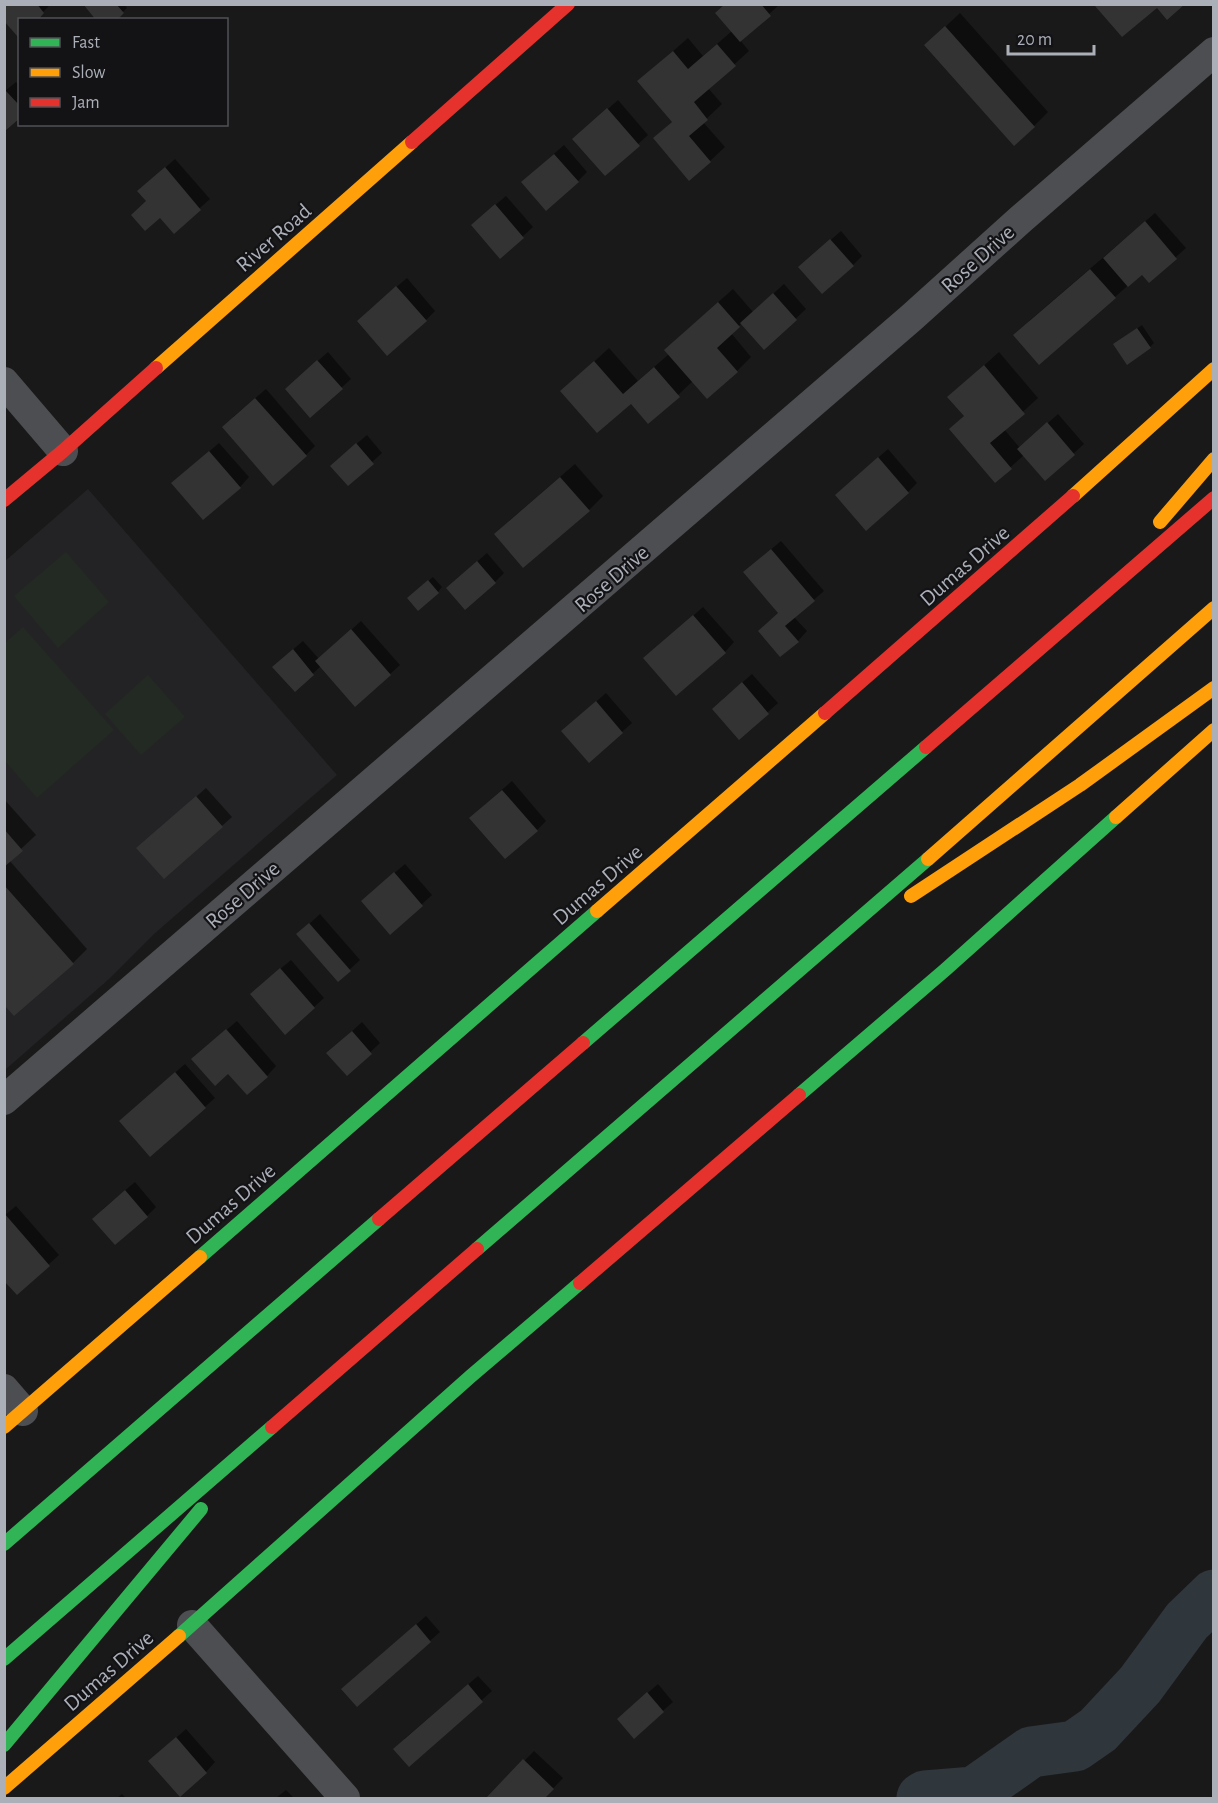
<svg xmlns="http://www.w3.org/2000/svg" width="1218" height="1803" font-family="'Alegreya Sans',sans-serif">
  <rect width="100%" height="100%" fill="#191919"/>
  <!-- built -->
  <path fill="#232325" d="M 88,489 L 337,775 L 154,934 L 109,979 L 5,1070 L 4,562 Z"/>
  <!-- green -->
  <path fill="#232923" d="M 66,552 L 109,602 L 58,648 L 14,596 Z
    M 23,627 L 114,730 L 37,798 L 5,761 L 5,643 Z
    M 148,675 L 185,717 L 141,755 L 105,714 Z"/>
  <!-- shadow -->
  <path fill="#0007" d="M 4,4 L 51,4 L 43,12 Z
    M 85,4 L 124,4 L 127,8 L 114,20 Z
    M 726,4 L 779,5 L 740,40 L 749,51 L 708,88 L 722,104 L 703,122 L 725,147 L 710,161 L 655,138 L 673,121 L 639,81 L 688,38 L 703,56 L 732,31 Z
    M 960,13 L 1048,112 L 1034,126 L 926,45 Z
    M 16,82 L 20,86 L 20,116 L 4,129 L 4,92 Z
    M 618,100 L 648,135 L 605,174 L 584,130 Z
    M 564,145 L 587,172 L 578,181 L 532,173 Z
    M 175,159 L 210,199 L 174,231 L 147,201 L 149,182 Z
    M 506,196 L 533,227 L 500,257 L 482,216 Z
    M 1155,213 L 1186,248 L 1149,281 L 1142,273 L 1115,297 L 1029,321 Z
    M 841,231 L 862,256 L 853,265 L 810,258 Z
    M 407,278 L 435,311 L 426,320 L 368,311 Z
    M 784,284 L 806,309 L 764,348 L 742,323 L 731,333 L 751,357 L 737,371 L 693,381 L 649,422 L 631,402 L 562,391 L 609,348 L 638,381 L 669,354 L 680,336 L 733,289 L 753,312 Z
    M 1142,325 L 1154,343 L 1150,347 L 1115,344 Z
    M 328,352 L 351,379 L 341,388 L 296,380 Z
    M 999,352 L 1038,398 L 1004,429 L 1020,448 L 1058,414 L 1084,444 L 1045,479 L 1024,455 L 995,481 L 951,429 L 965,415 L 949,397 Z
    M 266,389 L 315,446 L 306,455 L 233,417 Z
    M 367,435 L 382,453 L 348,484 L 341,457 Z
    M 219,443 L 249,477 L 240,487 L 183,474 Z
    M 888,449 L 917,483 L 908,492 L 847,485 Z
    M 575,464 L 603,496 L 589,510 L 496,534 L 510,520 Z
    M 781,541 L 824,591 L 794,617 L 807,631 L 798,641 L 760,631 L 780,613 L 755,563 Z
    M 487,553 L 504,573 L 495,582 L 457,579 Z
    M 433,577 L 442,587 L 438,592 L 413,594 Z
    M 703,607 L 734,642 L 725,652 L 655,649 Z
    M 361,621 L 400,665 L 390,674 L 321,666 L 295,690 L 283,658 L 303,641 L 319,659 Z
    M 752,674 L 778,703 L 739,738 L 723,699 Z
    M 606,693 L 632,723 L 589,761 L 573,722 Z
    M 512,781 L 546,821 L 537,830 L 480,809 Z
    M 206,788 L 232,817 L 164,877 L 148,839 Z
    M 4,799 L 36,835 L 9,860 L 87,949 L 73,963 L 4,1003 Z
    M 405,864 L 432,895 L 390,933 L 372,892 Z
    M 320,914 L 360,960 L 338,980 L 308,925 Z
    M 291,960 L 324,998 L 314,1007 L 261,985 Z
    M 237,1021 L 276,1066 L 267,1076 L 229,1072 L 203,1050 Z
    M 362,1022 L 380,1043 L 347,1074 L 338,1044 Z
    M 185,1064 L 215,1098 L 150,1155 L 130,1112 Z
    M 135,1182 L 156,1207 L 147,1216 L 103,1209 Z
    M 16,1206 L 59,1255 L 17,1293 L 4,1216 Z
    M 426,1616 L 440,1632 L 357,1705 L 352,1680 Z
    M 478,1676 L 492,1691 L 409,1765 L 404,1739 Z
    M 658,1684 L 673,1702 L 634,1736 L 628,1710 Z
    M 186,1729 L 215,1762 L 206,1772 L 160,1752 Z
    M 534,1751 L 563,1778 L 544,1798 L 488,1798 Z
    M 286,1790 L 294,1798 L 276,1798 Z
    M 122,1794 L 126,1798 L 117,1798 Z"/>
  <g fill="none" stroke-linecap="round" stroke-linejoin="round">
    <!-- river -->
    <path stroke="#2f363c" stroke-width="51" d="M 922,1798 L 925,1796 L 974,1792 L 1031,1752 L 1075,1746 L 1098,1730 L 1140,1685 L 1187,1621 L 1214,1595"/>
  </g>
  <!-- building -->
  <path fill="#333334" d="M 4,4 L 37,4 L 44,13 L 38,20 L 20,20 L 20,35 L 18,37 L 4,21 Z
    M 83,4 L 116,4 L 124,13 L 117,20 L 96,20 Z
    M 725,4 L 761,4 L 771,16 L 740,42 L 715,13 Z
    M 1096,4 L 1185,4 L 1167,20 L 1157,8 L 1122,37 L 1095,6 Z
    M 945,26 L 1035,127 L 1014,146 L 924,45 Z
    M 717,44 L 736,66 L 694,102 L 708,120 L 689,136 L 711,162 L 689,181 L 653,138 L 672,122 L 637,81 L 673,51 L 688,69 Z
    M 6,91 L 20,106 L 20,118 L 5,131 L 5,92 Z
    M 607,108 L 640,146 L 605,176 L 572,139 Z
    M 554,154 L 579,182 L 546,211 L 521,182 Z
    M 165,167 L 201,210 L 174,234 L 160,218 L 145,231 L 131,215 L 146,201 L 137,191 Z
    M 495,204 L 524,238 L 500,259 L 471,225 Z
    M 1145,221 L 1177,259 L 1149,283 L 1142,275 L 1128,287 L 1103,258 Z
    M 830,239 L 854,266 L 822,294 L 798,267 Z
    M 1090,269 L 1116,298 L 1039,365 L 1013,335 Z
    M 396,286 L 427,321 L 387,356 L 357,321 Z
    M 773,293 L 797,320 L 764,350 L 740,323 Z
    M 718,302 L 740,327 L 717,348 L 738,372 L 707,399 L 664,350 Z
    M 1137,328 L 1151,348 L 1127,365 L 1113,344 Z
    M 317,360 L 343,389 L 310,418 L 285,389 Z
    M 594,361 L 623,394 L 654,367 L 680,397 L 648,424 L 631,404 L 597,433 L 560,391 Z
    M 984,365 L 1025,414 L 990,443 L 1012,469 L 995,483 L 949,429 L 964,416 L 947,397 Z
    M 255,398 L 307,456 L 273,486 L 222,427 Z
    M 1047,422 L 1075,455 L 1045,481 L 1017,449 Z
    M 356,443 L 374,464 L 348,486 L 330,466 Z
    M 209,451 L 241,488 L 203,520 L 171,483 Z
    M 878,457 L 909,493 L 866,531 L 835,495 Z
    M 560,477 L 590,511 L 523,568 L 494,534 Z
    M 771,549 L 815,601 L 785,626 L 799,642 L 780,657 L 758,631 L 778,613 L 743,572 Z
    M 477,561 L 496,583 L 465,610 L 446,588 Z
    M 428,580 L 439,593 L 418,611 L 407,598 Z
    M 693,615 L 726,653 L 676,696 L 643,658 Z
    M 351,629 L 391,675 L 355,707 L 315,661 Z
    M 293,649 L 314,675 L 295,692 L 272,667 Z
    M 742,682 L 769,714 L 739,740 L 712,709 Z
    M 596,701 L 623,733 L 589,763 L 561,731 Z
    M 502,790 L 538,831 L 505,859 L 469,818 Z
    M 196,796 L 223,827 L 164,879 L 136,848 Z
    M 4,829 L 23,851 L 4,867 Z
    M 394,872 L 423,906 L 390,935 L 361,901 Z
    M 4,885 L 74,964 L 14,1016 L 4,1005 Z
    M 309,923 L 351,971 L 338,982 L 296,934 Z
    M 280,968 L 315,1008 L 285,1035 L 250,994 Z
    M 226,1029 L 268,1077 L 247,1095 L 228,1074 L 215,1086 L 191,1059 Z
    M 352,1031 L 372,1054 L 347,1076 L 326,1053 Z
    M 175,1072 L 206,1108 L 150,1157 L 119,1121 Z
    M 125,1190 L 148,1217 L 115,1245 L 92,1219 Z
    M 4,1213 L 50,1266 L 17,1295 L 4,1281 Z
    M 416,1624 L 431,1642 L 357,1707 L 341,1689 Z
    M 468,1684 L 483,1702 L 409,1767 L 393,1749 Z
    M 647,1692 L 664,1712 L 634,1739 L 617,1719 Z
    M 176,1737 L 207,1773 L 180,1797 L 148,1761 Z
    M 523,1759 L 554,1789 L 545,1798 L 486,1798 Z"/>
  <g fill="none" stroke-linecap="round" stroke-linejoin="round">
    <!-- street -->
    <path stroke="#4d4e51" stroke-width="30" d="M 4,382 L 63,451
      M 4,1100 L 911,318 L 1021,219 L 1214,52
      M 4,1389 L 23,1411
      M 192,1625 L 345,1798"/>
    <!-- fast -->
    <path stroke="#30b455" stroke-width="14" d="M 583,1043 L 926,747
      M 799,1095 L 945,970 L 1116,817
      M 477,1249 L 928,859
      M 200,1257 L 597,911
      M 4,1544 L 379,1219
      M 179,1636 L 471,1376 L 580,1283
      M 4,1659 L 272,1427
      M 4,1745 L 201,1509"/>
    <!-- slow -->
    <path stroke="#ff9f0a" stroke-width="14" d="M 156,368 L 412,142
      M 1073,496 L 1214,369
      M 1160,522 L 1214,459
      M 1116,817 L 1214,730
      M 928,859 L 1214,608
      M 911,896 L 1080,785 L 1214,688
      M 597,911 L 825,713
      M 4,1427 L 200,1257
      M 4,1788 L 179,1636"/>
    <!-- jam -->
    <path stroke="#e5322d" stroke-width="14" d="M 412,142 L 568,4
      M 4,500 L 63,451 L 156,368
      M 825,713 L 1073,496
      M 926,747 L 1214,498
      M 379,1219 L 583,1043
      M 580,1283 L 799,1095
      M 272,1427 L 477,1249"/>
  </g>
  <g text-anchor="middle" stroke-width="4.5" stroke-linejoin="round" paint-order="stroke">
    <!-- street labels -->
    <g font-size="22" fill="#abafb8" stroke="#131315">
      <text transform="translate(273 237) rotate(-41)" y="8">River Road</text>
      <text transform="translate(977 258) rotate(-42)" y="8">Rose Drive</text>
      <text transform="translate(964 565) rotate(-41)" y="8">Dumas Drive</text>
      <text transform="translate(611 578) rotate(-41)" y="8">Rose Drive</text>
      <text transform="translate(597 884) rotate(-41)" y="8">Dumas Drive</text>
      <text transform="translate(242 894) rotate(-41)" y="8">Rose Drive</text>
      <text transform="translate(230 1203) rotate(-41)" y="8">Dumas Drive</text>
      <text transform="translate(108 1670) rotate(-41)" y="8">Dumas Drive</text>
    </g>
  </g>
  <!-- border -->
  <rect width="1218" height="1803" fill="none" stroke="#abafb8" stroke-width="12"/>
  <!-- legend -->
  <rect x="18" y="18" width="210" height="108" fill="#131315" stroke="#505156" stroke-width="1.5"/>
  <rect x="30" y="38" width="30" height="9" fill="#30b455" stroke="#505156" stroke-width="1.5"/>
  <text x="72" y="48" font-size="18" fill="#abafb8">Fast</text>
  <rect x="30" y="68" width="30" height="9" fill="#ff9f0a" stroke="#505156" stroke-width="1.5"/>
  <text x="72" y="78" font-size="18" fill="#abafb8">Slow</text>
  <rect x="30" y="98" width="30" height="9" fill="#e5322d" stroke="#505156" stroke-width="1.5"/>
  <text x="72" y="108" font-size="18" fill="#abafb8">Jam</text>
  <!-- scale -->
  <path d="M1008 45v9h86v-9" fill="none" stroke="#abafb8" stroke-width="3"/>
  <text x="1017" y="45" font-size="18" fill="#abafb8" stroke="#131315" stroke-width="4.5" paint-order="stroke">20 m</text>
</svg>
